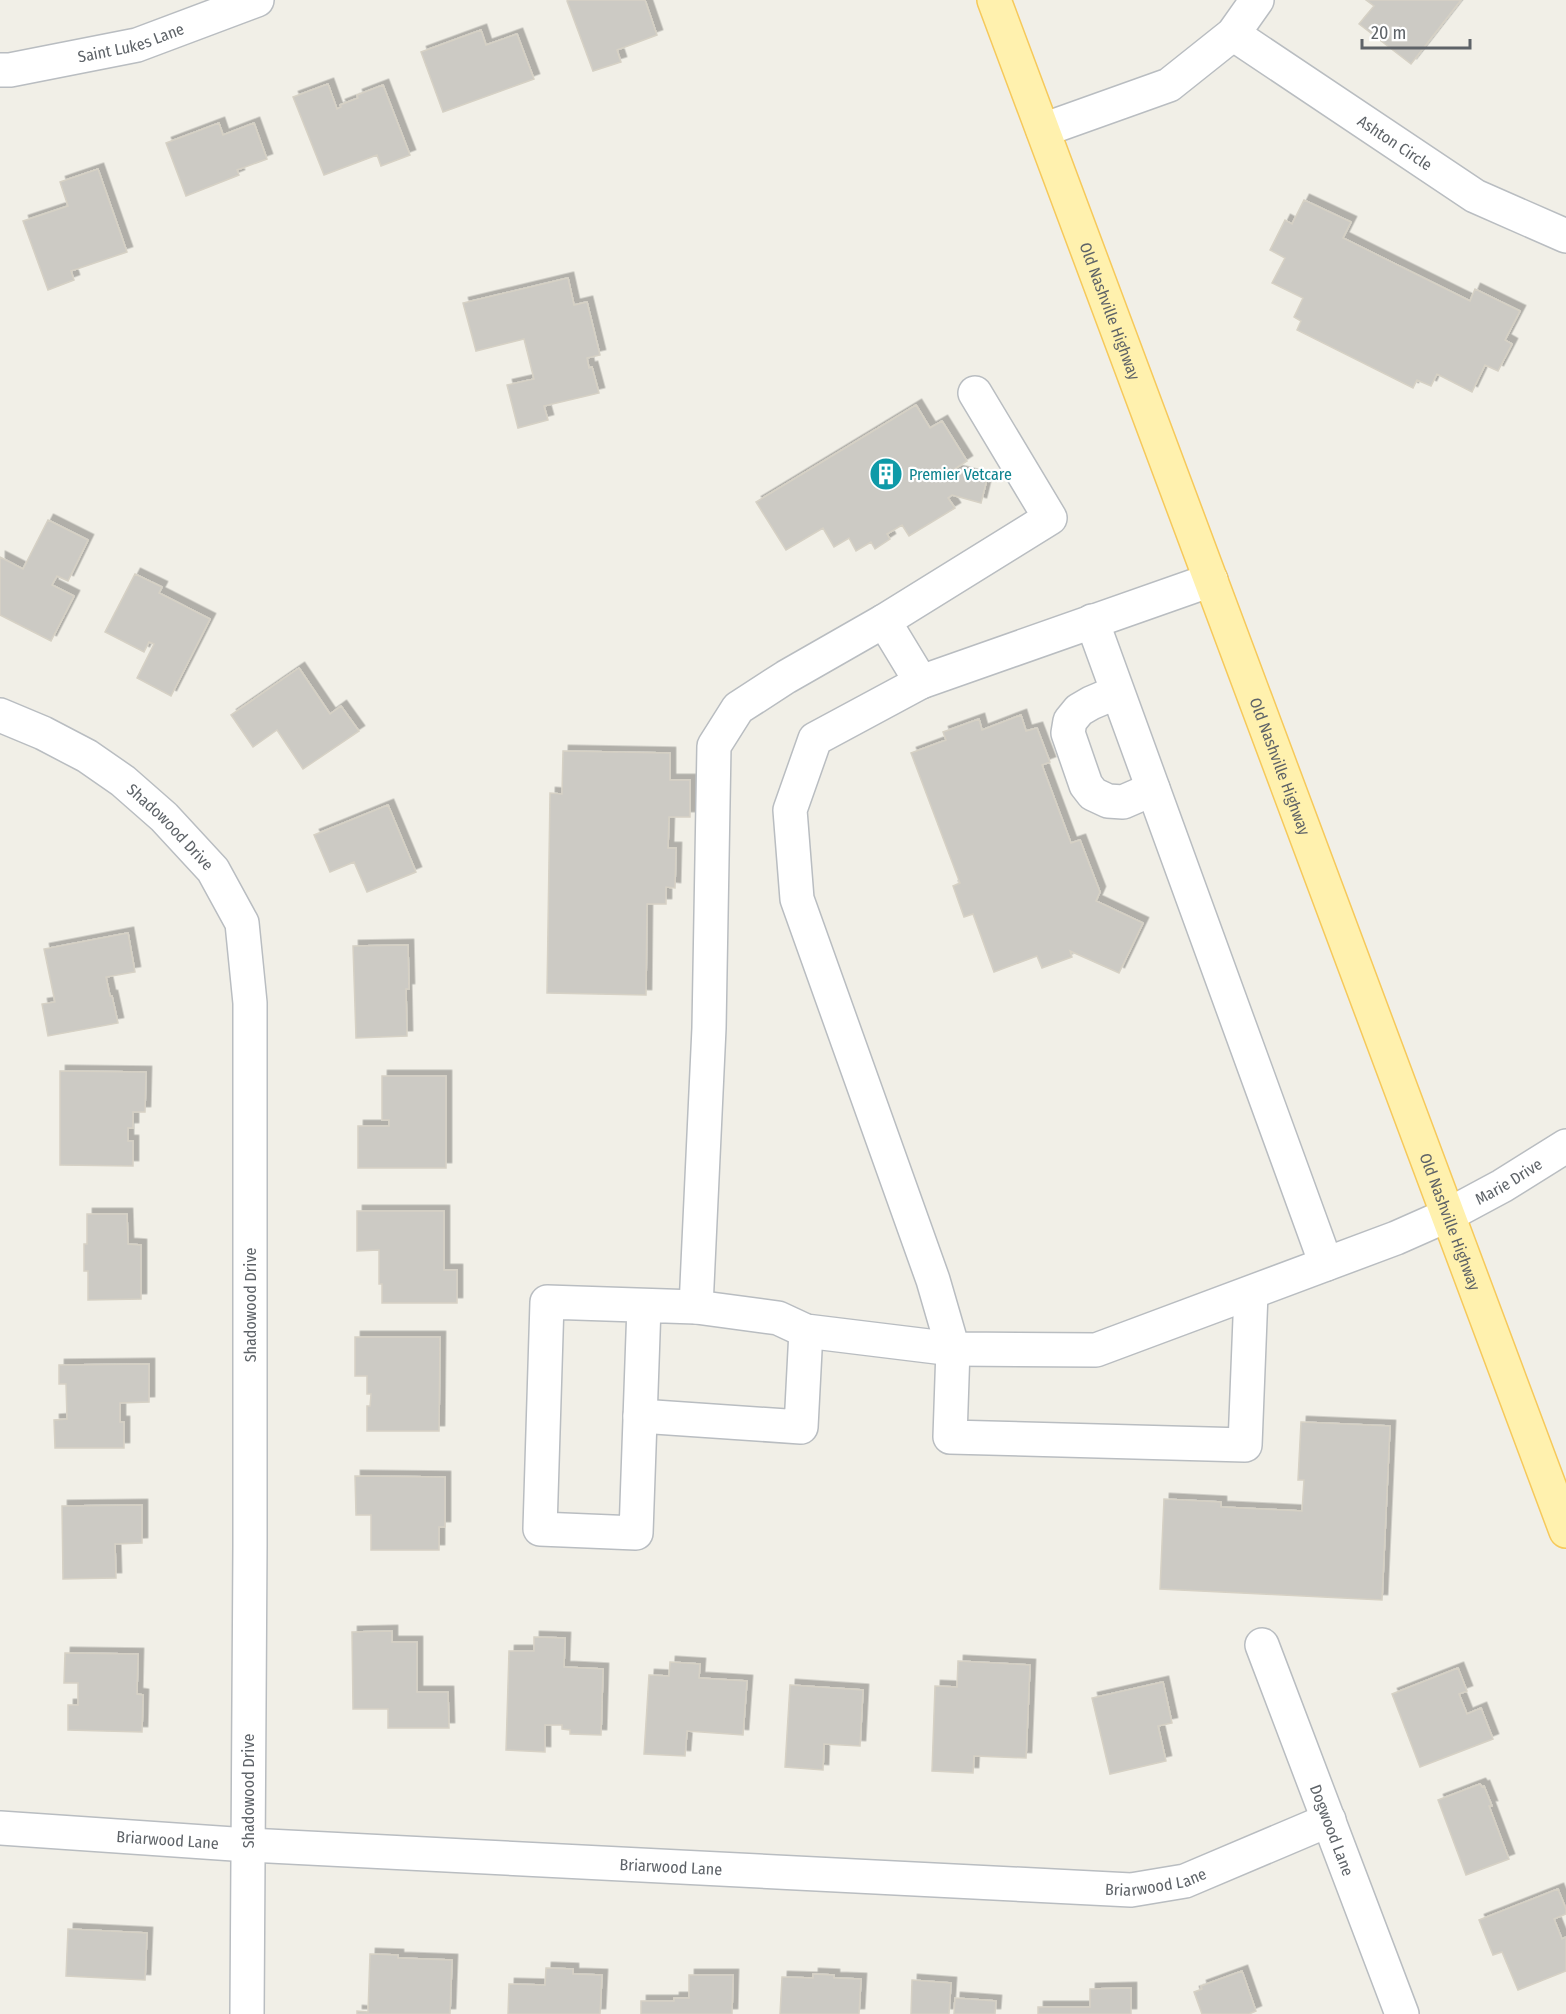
<svg xmlns="http://www.w3.org/2000/svg" width="1566" height="2014" font-family="'Fira Sans Condensed',sans-serif">
  <defs>
    <filter id="shadow"><feDropShadow dx="5.5" dy="-5.5" stdDeviation="0" flood-color="#0004"/></filter>
  </defs>
  <rect width="100%" height="100%" fill="#f1efe7"/>
  <!-- building -->
  <path fill="#cccac4" stroke="#d6d1c5" stroke-width="1.5" filter="url(#shadow)" d="M 570,0 L 645,0 L 657,35 L 617,50 L 621,62 L 593,71 L 567,1 Z
    M 1366,0 L 1461,0 L 1411,64 L 1359,24 L 1374,6 Z
    M 481,30 L 486,45 L 517,34 L 534,79 L 443,112 L 421,52 Z
    M 328,84 L 337,109 L 341,107 L 340,105 L 358,98 L 357,95 L 383,85 L 410,155 L 381,166 L 377,155 L 324,175 L 293,97 Z
    M 219,123 L 223,135 L 254,123 L 267,159 L 237,170 L 239,175 L 186,196 L 166,143 Z
    M 98,169 L 127,252 L 71,271 L 74,280 L 48,290 L 23,221 L 68,206 L 60,182 Z
    M 1304,200 L 1351,222 L 1343,238 L 1470,301 L 1475,289 L 1520,311 L 1505,340 L 1512,344 L 1498,371 L 1485,365 L 1472,392 L 1437,374 L 1431,386 L 1417,380 L 1413,388 L 1297,330 L 1301,321 L 1294,317 L 1303,298 L 1272,283 L 1285,258 L 1270,250 L 1285,220 L 1292,224 Z
    M 568,278 L 574,305 L 587,302 L 600,355 L 587,358 L 589,368 L 592,367 L 599,393 L 544,406 L 548,420 L 518,428 L 507,385 L 534,379 L 524,339 L 476,351 L 463,303 Z
    M 916,405 L 930,428 L 942,421 L 967,461 L 953,470 L 987,479 L 981,503 L 952,495 L 948,498 L 955,508 L 909,536 L 902,525 L 887,534 L 890,539 L 875,549 L 871,542 L 856,551 L 849,538 L 834,547 L 823,528 L 786,550 L 756,502 Z
    M 48,520 L 88,540 L 68,581 L 57,576 L 52,585 L 74,596 L 51,641 L 0,615 L 0,557 L 23,569 Z
    M 135,574 L 162,587 L 159,593 L 210,619 L 171,696 L 137,678 L 154,644 L 149,642 L 144,652 L 105,632 Z
    M 299,668 L 330,714 L 341,706 L 359,731 L 303,769 L 277,730 L 253,747 L 231,715 Z
    M 1021,715 L 1026,731 L 1037,728 L 1050,762 L 1042,765 L 1071,843 L 1080,840 L 1100,892 L 1096,901 L 1143,923 L 1119,973 L 1070,951 L 1072,957 L 1042,968 L 1037,956 L 994,972 L 973,914 L 964,917 L 953,886 L 960,883 L 911,753 L 946,740 L 943,732 L 979,719 L 982,730 Z
    M 563,751 L 670,753 L 670,780 L 690,780 L 690,817 L 669,817 L 668,848 L 676,848 L 675,888 L 666,887 L 666,904 L 647,904 L 646,995 L 547,993 L 550,793 L 562,794 Z
    M 388,805 L 416,872 L 367,892 L 354,862 L 330,872 L 314,835 Z
    M 128,933 L 135,972 L 106,977 L 110,996 L 112,996 L 118,1023 L 48,1036 L 42,1004 L 55,1002 L 44,949 Z
    M 408,945 L 409,989 L 406,989 L 407,1036 L 356,1038 L 353,946 Z
    M 60,1071 L 146,1072 L 145,1112 L 133,1112 L 133,1128 L 128,1128 L 128,1141 L 133,1141 L 133,1166 L 60,1165 Z
    M 382,1076 L 446,1076 L 446,1168 L 358,1168 L 358,1126 L 389,1126 L 389,1120 L 382,1120 Z
    M 357,1211 L 444,1211 L 444,1270 L 457,1270 L 457,1303 L 382,1303 L 382,1284 L 379,1284 L 379,1250 L 357,1251 Z
    M 87,1214 L 127,1214 L 128,1244 L 141,1245 L 141,1299 L 88,1300 L 88,1271 L 84,1271 L 84,1244 L 87,1244 Z
    M 355,1337 L 440,1337 L 439,1431 L 367,1431 L 367,1406 L 370,1406 L 371,1394 L 367,1394 L 367,1376 L 355,1376 Z
    M 149,1364 L 149,1402 L 120,1403 L 120,1422 L 124,1422 L 124,1448 L 55,1448 L 54,1420 L 67,1419 L 66,1384 L 59,1384 L 59,1365 Z
    M 1301,1422 L 1390,1426 L 1382,1600 L 1160,1589 L 1164,1499 L 1221,1502 L 1221,1507 L 1302,1511 L 1304,1480 L 1298,1480 Z
    M 355,1476 L 445,1477 L 445,1527 L 439,1527 L 439,1550 L 371,1550 L 371,1515 L 356,1515 Z
    M 142,1505 L 142,1543 L 115,1544 L 116,1578 L 63,1579 L 62,1506 Z
    M 392,1631 L 392,1642 L 417,1642 L 417,1692 L 448,1692 L 449,1728 L 388,1728 L 388,1709 L 353,1709 L 352,1632 Z
    M 534,1637 L 565,1638 L 564,1667 L 603,1669 L 601,1735 L 570,1734 L 570,1730 L 562,1729 L 562,1725 L 545,1725 L 545,1752 L 506,1750 L 509,1651 L 534,1651 Z
    M 65,1653 L 138,1654 L 137,1694 L 143,1695 L 142,1732 L 68,1730 L 68,1705 L 78,1705 L 78,1683 L 64,1683 Z
    M 958,1661 L 1030,1665 L 1026,1758 L 974,1756 L 973,1773 L 932,1771 L 935,1686 L 957,1687 Z
    M 670,1662 L 700,1664 L 699,1678 L 747,1681 L 743,1735 L 687,1731 L 685,1756 L 644,1754 L 649,1675 L 669,1676 Z
    M 1458,1668 L 1467,1691 L 1459,1694 L 1467,1714 L 1481,1708 L 1493,1739 L 1420,1767 L 1392,1694 Z
    M 1163,1682 L 1172,1723 L 1158,1726 L 1166,1761 L 1110,1774 L 1092,1698 Z
    M 790,1685 L 863,1690 L 860,1746 L 824,1744 L 823,1770 L 785,1767 Z
    M 1480,1784 L 1482,1787 L 1484,1786 L 1492,1806 L 1489,1806 L 1509,1859 L 1466,1875 L 1438,1800 Z
    M 1558,1889 L 1566,1909 L 1566,1914 L 1554,1919 L 1562,1939 L 1566,1937 L 1566,1971 L 1518,1990 L 1502,1952 L 1493,1955 L 1479,1920 Z
    M 68,1929 L 147,1933 L 145,1980 L 66,1976 Z
    M 370,1954 L 398,1955 L 398,1958 L 452,1960 L 450,2014 L 357,2014 L 357,2011 L 368,2012 Z
    M 546,1968 L 573,1969 L 573,1974 L 602,1975 L 600,2014 L 508,2014 L 509,1984 L 545,1985 Z
    M 1242,1971 L 1256,2011 L 1249,2014 L 1202,2014 L 1194,1992 L 1202,1989 L 1201,1986 Z
    M 813,1974 L 834,1975 L 834,1978 L 861,1979 L 859,2014 L 780,2014 L 782,1977 L 813,1978 Z
    M 689,1975 L 733,1975 L 732,2014 L 641,2014 L 641,2001 L 674,2001 L 674,1998 L 689,1998 Z
    M 912,1980 L 951,1983 L 949,2014 L 911,2014 Z
    M 1131,1988 L 1131,2014 L 1038,2014 L 1038,2007 L 1090,2007 L 1090,1989 Z
    M 955,1998 L 996,2001 L 995,2014 L 954,2014 Z"/>
  <g fill="none" stroke-linecap="round" stroke-linejoin="round">
    <defs>
      <g id="minor">
        <path id="s1" d="M 1233,34 L 1475,196 L 1566,236"/>
        <path id="s2" d="M 0,70 L 10,70 L 137,45 L 257,0"/>
        <path d="M 1043,130 L 1169,85 L 1233,34 L 1257,0"/>
        <path id="s3" d="M 1211,580 L 921,682 L 815,739 L 790,810 L 797,899 L 933,1280 L 953,1349 L 1096,1350 L 1396,1238 L 1448,1215 L 1502,1186 L 1566,1146"/>
        <path d="M 884,621 L 1050,518 L 975,393"/>
        <path d="M 1092,621 L 1326,1264"/>
        <path d="M 921,682 L 884,621 L 786,677 L 738,708 L 714,746 L 709,1028 L 696,1307 L 778,1318 L 806,1331 L 953,1349 L 950,1437 L 1245,1445 L 1251,1293"/>
        <path d="M 1117,692 L 1091,703 L 1079,710 L 1070,721 L 1068,733 L 1086,785 L 1093,794 L 1108,801 L 1123,802 L 1153,789"/>
        <path id="s4" d="M 0,715 L 43,733 L 87,756 L 123,781 L 164,817 L 213,870 L 242,923 L 250,1003 L 250,1546 L 247,2014"/>
        <path d="M 644,1306 L 636,1533 L 540,1529 L 547,1302 L 696,1307"/>
        <path d="M 640,1416 L 801,1427 L 806,1331"/>
        <path id="s5" d="M 1262,1645 L 1402,2014"/>
        <path id="s6" d="M 0,1828 L 248,1845 L 1131,1890 L 1185,1881 L 1329,1820"/>
      </g>
      <g id="major">
        <path id="s7" d="M 994,0 L 1566,1531"/>
      </g>
    </defs>
    <!-- minor casing -->
    <use href="#minor" stroke="#b9bdc1" stroke-width="36"/>
    <!-- major casing -->
    <use href="#major" stroke="#f6c95b" stroke-width="36"/>
    <!-- minor -->
    <use href="#minor" stroke="#fff" stroke-width="33"/>
    <!-- major -->
    <use href="#major" stroke="#fff1ae" stroke-width="33"/>
  </g>
  <!-- icons -->
  <defs>
    <symbol id="building-disc" viewBox="-11 -11 22 22"><circle r="9.5" fill="#0f9aa8" stroke="#fff"/><path d="M-4-6H4V6H1V3H-1V6H-4ZM-2.5-4.3h1.7v1.8h-1.7ZM.8-4.3h1.7v1.8H.8ZM-2.5-1h1.7V.8h-1.7ZM.8-1h1.7V.8H.8Z" fill="#fff"/></symbol>
  </defs>
  <g fill-rule="evenodd">
    <use href="#building-disc" x="867" y="455" width="38" height="38"/>
  </g>
  <g text-anchor="middle" stroke-width="4.5" stroke-linejoin="round" paint-order="stroke">
    <!-- street labels -->
    <g font-size="16" fill="#5e6368" stroke="#fff">
      <text dy="6" stroke="none"><textPath href="#s2" startOffset="134">Saint Lukes Lane</textPath></text>
      <text dy="6" stroke="none"><textPath href="#s1" startOffset="195">Ashton Circle</textPath></text>
      <text dy="6" stroke="none"><textPath href="#s7" startOffset="332">Old Nashville Highway</textPath></text>
      <text dy="6" stroke="none"><textPath href="#s7" startOffset="818">Old Nashville Highway</textPath></text>
      <text dy="6" stroke="none"><textPath href="#s4" startOffset="206">Shadowood Drive</textPath></text>
      <text dy="6" stroke="none"><textPath href="#s3" startOffset="1658">Marie Drive</textPath></text>
      <text dy="6" stroke="none"><textPath href="#s7" startOffset="1304">Old Nashville Highway</textPath></text>
      <text transform="translate(250 1305) rotate(-90)" y="6">Shadowood Drive</text>
      <text transform="translate(248 1791) rotate(-90)" y="6">Shadowood Drive</text>
      <text dy="6" stroke="none"><textPath href="#s5" startOffset="198">Dogwood Lane</textPath></text>
      <text dy="6" stroke="none"><textPath href="#s6" startOffset="168">Briarwood Lane</textPath></text>
      <text dy="6" stroke="none"><textPath href="#s6" startOffset="672">Briarwood Lane</textPath></text>
      <text dy="6" stroke="none"><textPath href="#s6" startOffset="1158">Briarwood Lane</textPath></text>
    </g>
    <!-- culture labels -->
    <g font-size="16" fill="#0d838f" stroke="#fff" text-anchor="start">
      <text x="909" y="480">Premier Vetcare</text>
    </g>
  </g>
  <!-- scale -->
  <path d="M1362 39v9h108v-9" fill="none" stroke="#5e6368" stroke-width="3"/>
  <text x="1371" y="39" font-size="18" fill="#5e6368" stroke="#ffffff" stroke-width="4.5" paint-order="stroke">20 m</text>
</svg>
